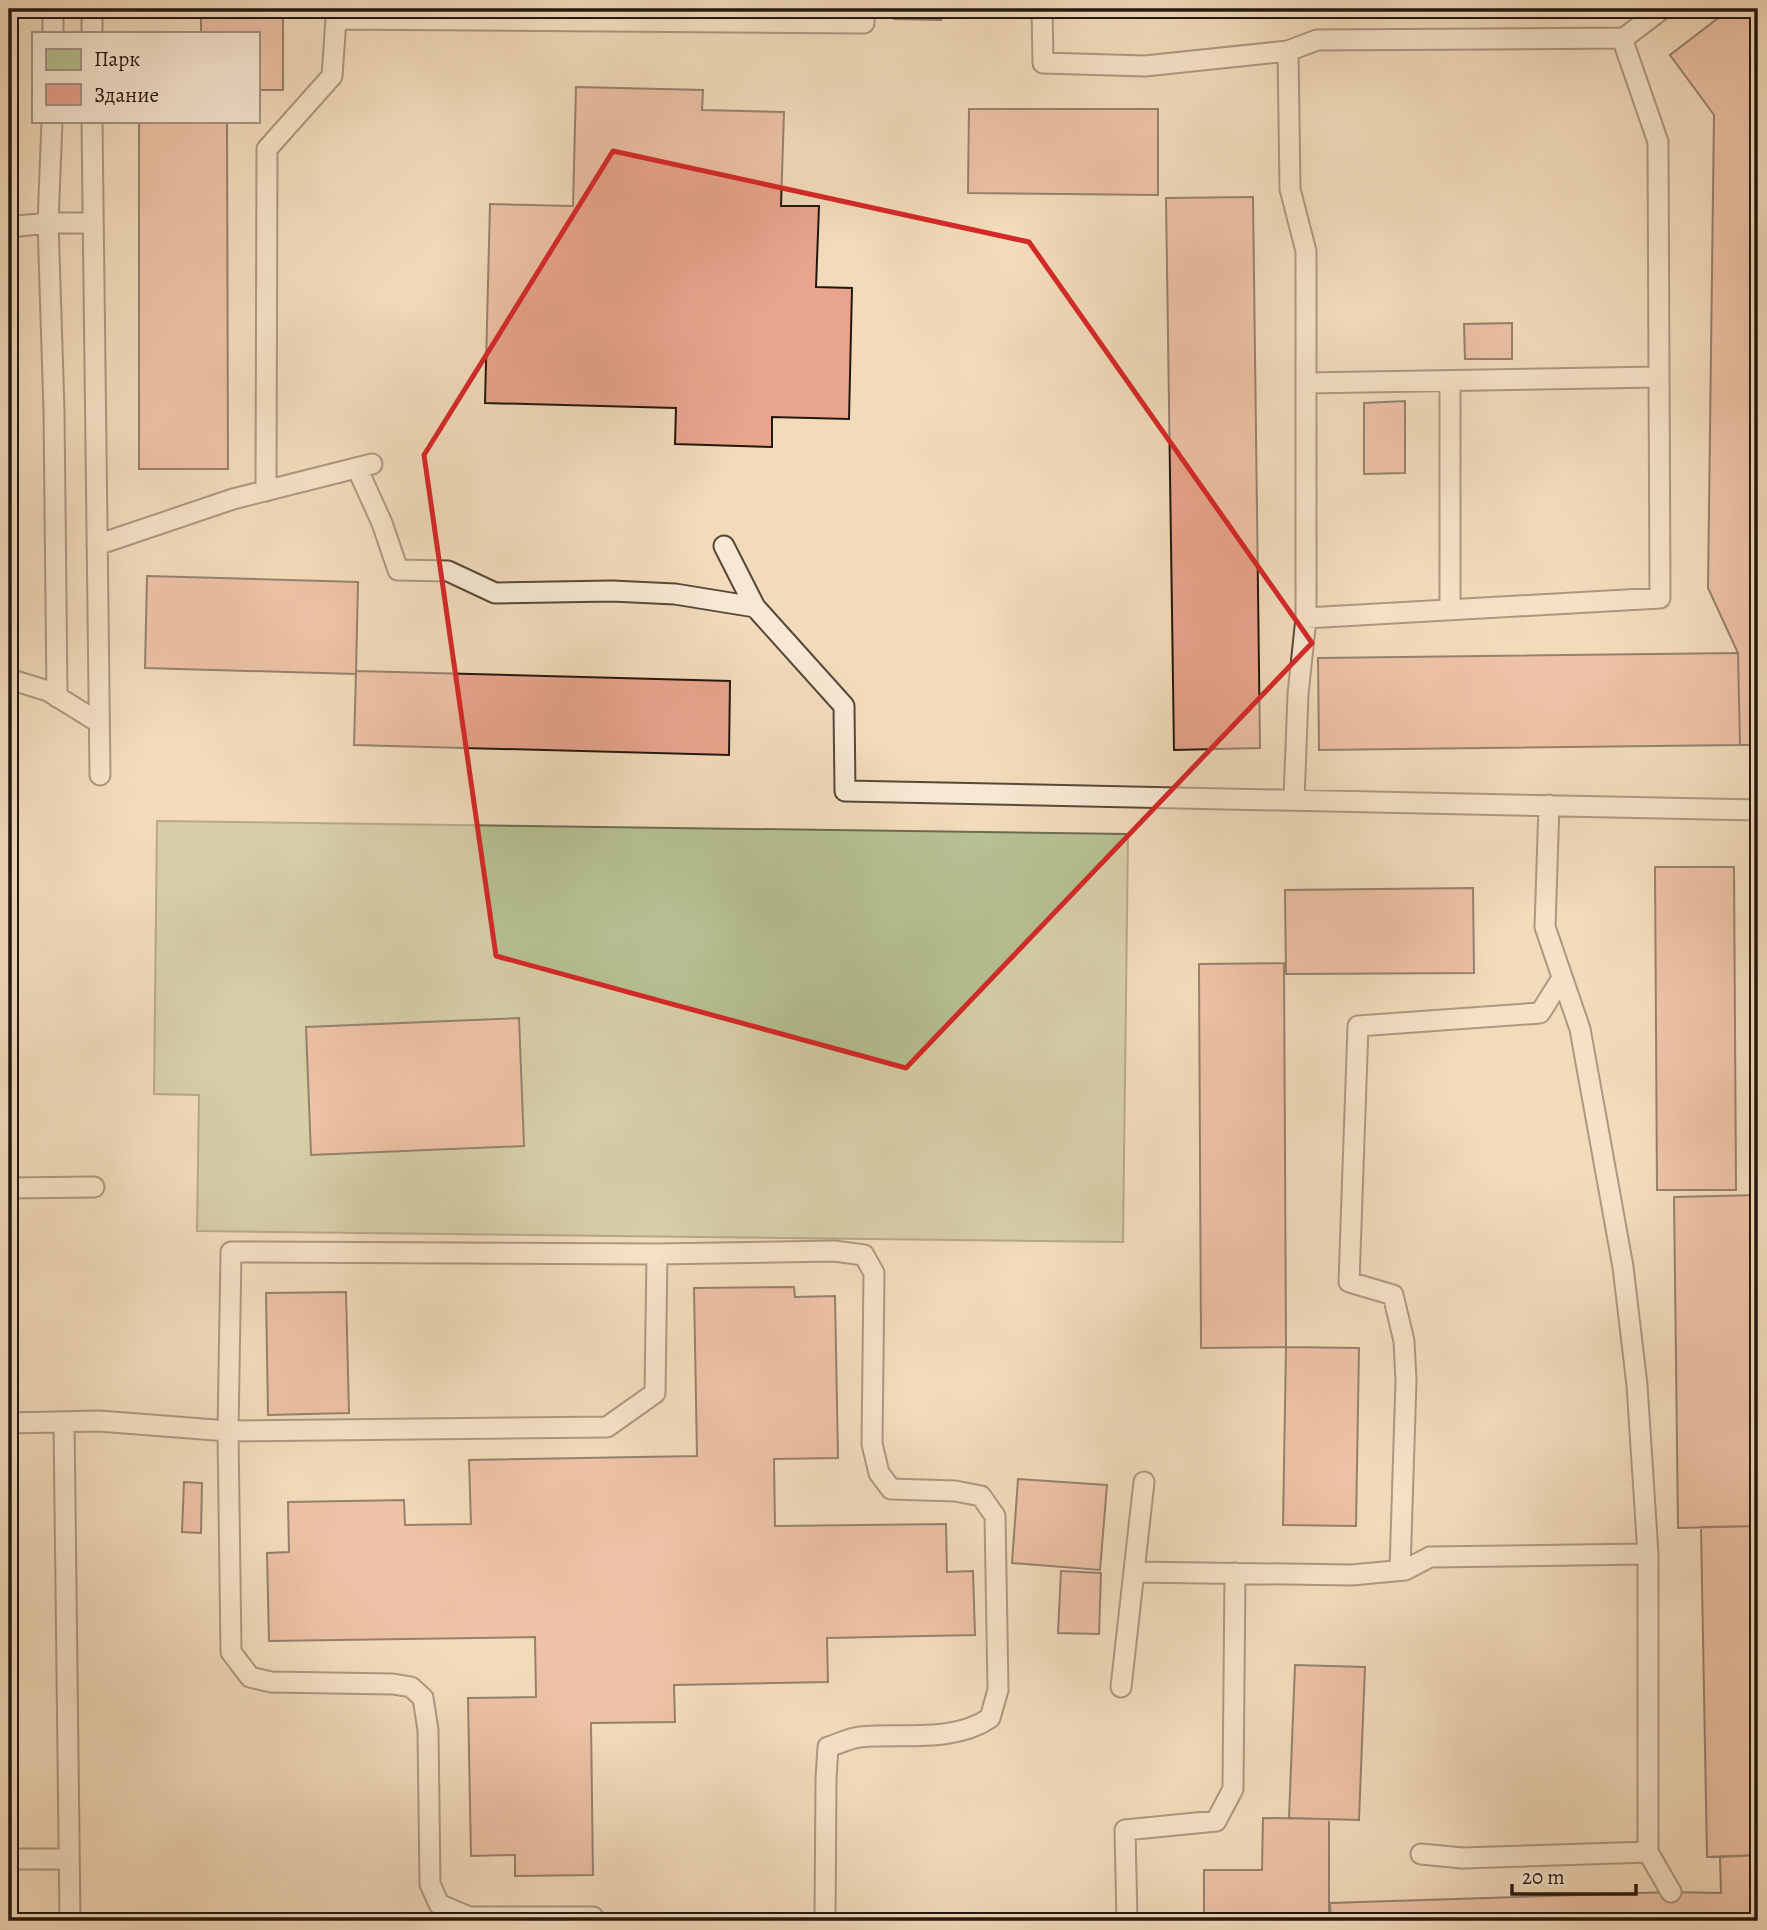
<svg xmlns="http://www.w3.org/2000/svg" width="1767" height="1930" font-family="Alegreya,serif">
  <rect width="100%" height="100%" fill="#f2dbbb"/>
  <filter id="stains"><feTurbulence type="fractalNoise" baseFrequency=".00286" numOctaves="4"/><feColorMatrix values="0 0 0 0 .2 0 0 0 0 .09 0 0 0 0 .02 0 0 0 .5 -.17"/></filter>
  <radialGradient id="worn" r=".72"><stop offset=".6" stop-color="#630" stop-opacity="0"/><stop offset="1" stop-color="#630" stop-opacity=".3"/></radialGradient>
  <!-- green -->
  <path fill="#b6c193" stroke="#6d6c51" stroke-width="2" d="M 157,821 L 1128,834 L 1123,1242 L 197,1231 L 199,1095 L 154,1094 Z"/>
  <!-- building -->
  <path fill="#e8a48d" stroke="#24170f" stroke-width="2" d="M 201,9 L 283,9 L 283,90 L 257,90 L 257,33 L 201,33 Z
    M 894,9 L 941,9 L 941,20 L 894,19 Z
    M 1730,9 L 1758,9 L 1758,745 L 1740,745 L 1738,653 L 1708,588 L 1714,115 L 1670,55 Z
    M 576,87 L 703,90 L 702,110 L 784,112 L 781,206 L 819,206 L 816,287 L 852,288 L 849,419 L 772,417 L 772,447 L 675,444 L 676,408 L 485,403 L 490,204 L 573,206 Z
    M 969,109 L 1158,109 L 1158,195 L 968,193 Z
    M 139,121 L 227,121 L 228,469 L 139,469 Z
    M 1253,197 L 1260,748 L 1174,750 L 1166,198 Z
    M 1512,323 L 1512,359 L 1465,359 L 1464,324 Z
    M 1405,401 L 1405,473 L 1364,474 L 1364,403 Z
    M 147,576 L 358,582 L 356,674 L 145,668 Z
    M 1738,653 L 1740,745 L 1319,750 L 1318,658 Z
    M 356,671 L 730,681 L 729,755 L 354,745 Z
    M 1655,867 L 1734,867 L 1736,1190 L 1657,1190 Z
    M 1473,888 L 1474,973 L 1286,974 L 1285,890 Z
    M 1284,963 L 1286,1347 L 1201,1348 L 1199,964 Z
    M 519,1018 L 524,1146 L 311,1155 L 306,1027 Z
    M 1758,1195 L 1758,1526 L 1678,1528 L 1674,1197 Z
    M 794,1287 L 795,1297 L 835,1296 L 838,1458 L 774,1459 L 775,1526 L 946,1524 L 947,1572 L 973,1571 L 975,1635 L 827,1638 L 828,1682 L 674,1685 L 675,1722 L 591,1723 L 593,1875 L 515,1876 L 515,1855 L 471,1856 L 468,1698 L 536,1697 L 535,1637 L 269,1641 L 267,1553 L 289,1552 L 288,1502 L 404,1500 L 405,1525 L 471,1524 L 469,1460 L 697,1456 L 694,1288 Z
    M 346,1292 L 349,1413 L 268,1415 L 266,1293 Z
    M 1286,1347 L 1359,1348 L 1356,1526 L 1283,1525 Z
    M 1018,1479 L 1107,1485 L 1100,1570 L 1012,1563 Z
    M 184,1482 L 202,1483 L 201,1533 L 182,1532 Z
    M 1758,1526 L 1758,1855 L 1707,1857 L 1701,1527 Z
    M 1061,1571 L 1101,1573 L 1099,1634 L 1058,1633 Z
    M 9,1633 L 13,1838 L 9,1839 Z
    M 1295,1665 L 1365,1667 L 1359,1820 L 1289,1818 Z
    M 1263,1818 L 1329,1819 L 1329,1921 L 1204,1921 L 1204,1870 L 1262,1870 Z
    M 1758,1855 L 1758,1921 L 1331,1921 L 1330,1903 L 1671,1892 L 1721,1893 L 1720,1857 Z"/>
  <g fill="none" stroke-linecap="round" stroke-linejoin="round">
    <defs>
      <path id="service" d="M 1042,9 L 1043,63 L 1145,66 L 1288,51
        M 53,33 L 53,9
        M 92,33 L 92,9
        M 1622,38 L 1658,142 L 1660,598 L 1306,618 L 1306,251 L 1290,189 L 1288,51 L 1317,40 L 1622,38 L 1624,38 L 1662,9
        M 52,121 L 48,223 L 54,411 L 57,697
        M 92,121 L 100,775
        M 9,227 L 48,223 L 92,223
        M 1450,381 L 1450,610
        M 1306,383 L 1659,377
        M 357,468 L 382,523 L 398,570 L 448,571 L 495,593 L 612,591 L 675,594 L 755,607 L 844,706 L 845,791 L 1758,810
        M 266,491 L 267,149 L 332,76 L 336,19 L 864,23 L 864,9
        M 97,545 L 233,499 L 372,464
        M 724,546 L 755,607
        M 9,679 L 48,691 L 98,722
        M 1294,800 L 1298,694 L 1306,618
        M 9,1188 L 94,1187
        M 64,1422 L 70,1921
        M 9,1423 L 99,1421 L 228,1431 L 607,1427 L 655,1393 L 657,1254
        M 1400,1570 L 1406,1381 L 1404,1341 L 1393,1295 L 1349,1282 L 1358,1026 L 1540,1013 L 1562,978
        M 1134,1572 L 1352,1575 L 1405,1570 L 1430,1557 L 1648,1554
        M 1121,1687 L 1144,1482
        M 1648,1852 L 1671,1892
        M 1421,1854 L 1462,1858 L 1648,1852 L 1648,1554 L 1637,1385 L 1623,1267 L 1580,1029 L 1545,927 L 1549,805
        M 9,1859 L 69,1859
        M 593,1917 L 469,1917 L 439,1904 L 430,1884 L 428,1730 L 423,1698 L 411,1687 L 393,1684 L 271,1682 L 250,1677 L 231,1652 L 228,1431 L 231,1252 L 657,1254 L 834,1251 L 864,1255 L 874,1273 L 872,1444 L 879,1473 L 891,1489 L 955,1491 L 981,1496 L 995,1516 L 998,1690 L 990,1718 C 953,1743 903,1733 860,1737 C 850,1738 838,1744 828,1747 L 826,1778 L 825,1921
        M 1127,1921 L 1125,1830 L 1216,1821 L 1233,1789 L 1235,1573"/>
    </defs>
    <!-- service casing -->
    <use href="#service" stroke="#58483a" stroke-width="23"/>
    <!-- service -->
    <use href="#service" stroke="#f7e8d3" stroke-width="19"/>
  </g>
  <!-- marked area -->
  <path d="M0 0H1767V1930H0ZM 613,151 L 1029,242 L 1312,643 L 906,1068 L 496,956 L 424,455 Z" fill="#f2dbbb" fill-opacity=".55" fill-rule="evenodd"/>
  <path fill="none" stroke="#d62828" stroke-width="5" stroke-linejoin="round" d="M 613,151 L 1029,242 L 1312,643 L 906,1068 L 496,956 L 424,455 Z"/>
  <!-- margin -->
  <rect width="1767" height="1930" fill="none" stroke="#f2dbbb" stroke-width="35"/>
  <rect x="10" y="10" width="1746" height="1909" fill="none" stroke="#24170f" stroke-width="3.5"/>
  <rect x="18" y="18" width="1732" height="1895" fill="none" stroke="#24170f" stroke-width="2"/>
  <!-- legend -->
  <rect x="32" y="32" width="228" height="91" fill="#f7e8d3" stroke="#a39485" stroke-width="2"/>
  <rect x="46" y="49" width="35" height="21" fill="#b6c193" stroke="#a39485" stroke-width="2"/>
  <text x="94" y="66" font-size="21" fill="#24170f">Парк</text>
  <rect x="46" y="84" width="35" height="21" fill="#e8a48d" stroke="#a39485" stroke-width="2"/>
  <text x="94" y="102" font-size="21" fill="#24170f">Здание</text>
  <!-- scale -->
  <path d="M1512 1884v10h124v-10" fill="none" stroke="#24170f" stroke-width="3.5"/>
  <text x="1522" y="1884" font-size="21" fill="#24170f" stroke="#f7e8d3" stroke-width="5" paint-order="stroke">20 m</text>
  <rect width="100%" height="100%" filter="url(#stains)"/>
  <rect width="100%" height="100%" fill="url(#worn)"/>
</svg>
